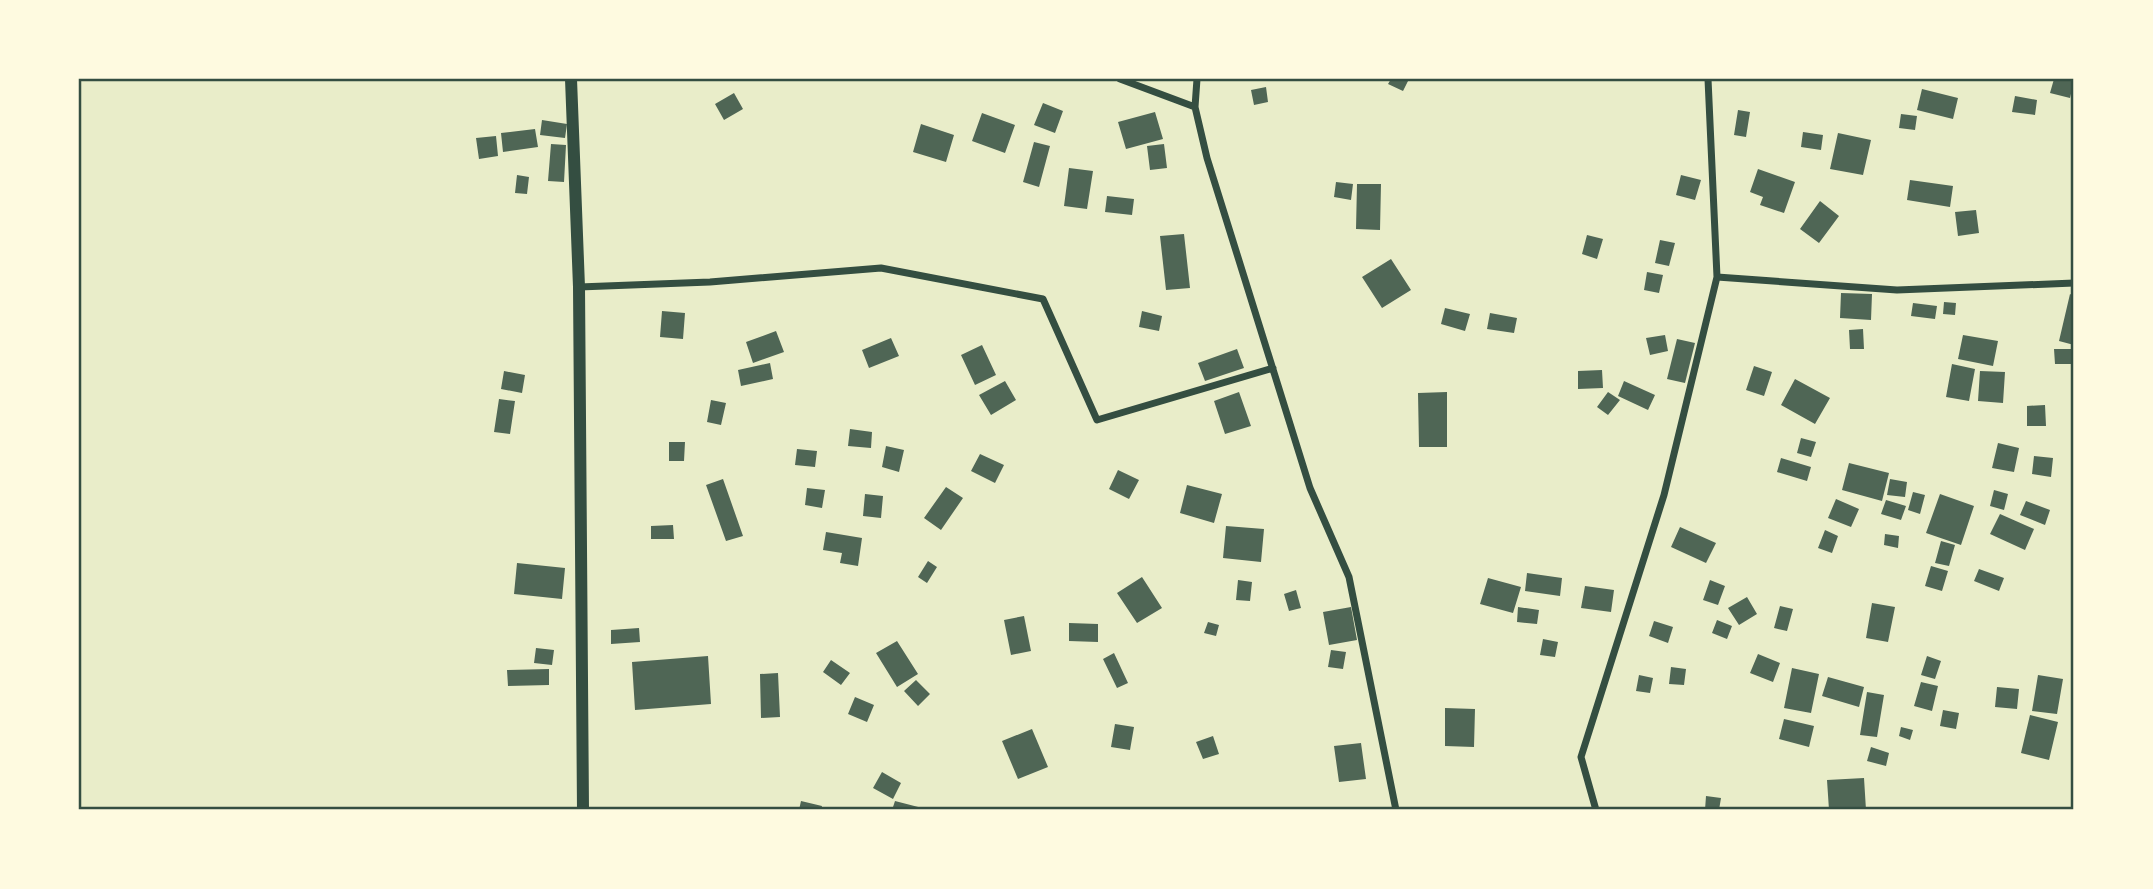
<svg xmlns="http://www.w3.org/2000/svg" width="2153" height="889" font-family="Manrope,sans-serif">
  <rect width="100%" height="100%" fill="#e9edc9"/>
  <!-- building -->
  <path fill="#4f6655" d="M 1391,79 L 1409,79 L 1403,91 L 1388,84 Z
    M 2054,79 L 2074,81 L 2070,98 L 2050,93 Z
    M 1266,87 L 1268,102 L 1254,105 L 1251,90 Z
    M 1922,89 L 1958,98 L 1953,119 L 1917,110 Z
    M 734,93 L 743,109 L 724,120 L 715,104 Z
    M 2015,96 L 2037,100 L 2035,115 L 2012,112 Z
    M 1043,103 L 1063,111 L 1055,133 L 1034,125 Z
    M 1738,110 L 1750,112 L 1746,137 L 1734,135 Z
    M 1155,112 L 1163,139 L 1126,149 L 1118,122 Z
    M 982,113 L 1015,125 L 1005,153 L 972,141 Z
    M 1901,114 L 1917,116 L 1915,130 L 1899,128 Z
    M 542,120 L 567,124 L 565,138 L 540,135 Z
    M 921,124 L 954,135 L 946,162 L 913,152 Z
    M 535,129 L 538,147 L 503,152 L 501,133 Z
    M 1803,132 L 1823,135 L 1821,150 L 1801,147 Z
    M 1838,133 L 1871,140 L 1863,175 L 1830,169 Z
    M 496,136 L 498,156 L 479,159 L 476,138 Z
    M 1034,142 L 1050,146 L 1039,187 L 1023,182 Z
    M 551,144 L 566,145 L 564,182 L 548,181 Z
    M 1164,144 L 1167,168 L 1150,170 L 1147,146 Z
    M 1069,168 L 1093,171 L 1087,209 L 1064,206 Z
    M 1758,169 L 1795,182 L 1784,213 L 1760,205 L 1763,197 L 1750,192 Z
    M 517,175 L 529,177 L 527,194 L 515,193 Z
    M 1681,175 L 1701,180 L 1695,200 L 1676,195 Z
    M 1910,180 L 1953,186 L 1950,207 L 1907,200 Z
    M 1336,182 L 1353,184 L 1351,200 L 1334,197 Z
    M 1357,184 L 1381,184 L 1380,230 L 1356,229 Z
    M 1107,196 L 1134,199 L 1132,215 L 1105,212 Z
    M 1820,201 L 1839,216 L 1819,243 L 1800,229 Z
    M 1976,210 L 1979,233 L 1958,236 L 1955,212 Z
    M 1184,234 L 1190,288 L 1166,290 L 1160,236 Z
    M 1587,235 L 1603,239 L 1597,259 L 1582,254 Z
    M 1660,240 L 1675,243 L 1669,266 L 1655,263 Z
    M 1391,259 L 1411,290 L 1382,308 L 1362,277 Z
    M 1647,272 L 1663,275 L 1659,293 L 1644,290 Z
    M 1841,293 L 1872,294 L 1871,320 L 1840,318 Z
    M 2070,294 L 2074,296 L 2074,345 L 2059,341 Z
    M 1944,302 L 1956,303 L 1955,315 L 1943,314 Z
    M 1913,303 L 1937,306 L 1935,319 L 1911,316 Z
    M 1445,308 L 1470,314 L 1465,331 L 1441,324 Z
    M 662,311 L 685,313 L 683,339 L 660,337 Z
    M 1142,311 L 1162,316 L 1159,331 L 1139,327 Z
    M 1490,313 L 1517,318 L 1514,333 L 1487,329 Z
    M 1863,329 L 1864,349 L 1850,349 L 1849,330 Z
    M 776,331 L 784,352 L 753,363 L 746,342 Z
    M 1665,335 L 1668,351 L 1650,355 L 1646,338 Z
    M 1963,335 L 1998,341 L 1993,366 L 1958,359 Z
    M 891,338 L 899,356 L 869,368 L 862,350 Z
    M 1677,339 L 1695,343 L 1685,383 L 1667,379 Z
    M 982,345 L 996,375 L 975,385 L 961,355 Z
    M 1237,349 L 1244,368 L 1205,381 L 1198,363 Z
    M 2054,349 L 2074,349 L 2074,364 L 2055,364 Z
    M 770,363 L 773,379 L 741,386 L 738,370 Z
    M 1952,364 L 1975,369 L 1969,401 L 1946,397 Z
    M 1754,366 L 1772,372 L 1764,396 L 1746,390 Z
    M 1602,370 L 1603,388 L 1578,389 L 1578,371 Z
    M 504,371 L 525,375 L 522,393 L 501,389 Z
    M 1980,371 L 2005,372 L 2003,403 L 1978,401 Z
    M 1795,379 L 1830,398 L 1815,424 L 1781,405 Z
    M 1005,381 L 1016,400 L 991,415 L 979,395 Z
    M 1624,381 L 1655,395 L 1648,410 L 1618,396 Z
    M 1239,392 L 1251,426 L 1225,434 L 1214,401 Z
    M 1447,392 L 1447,447 L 1419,447 L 1418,393 Z
    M 1608,392 L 1620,400 L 1608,415 L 1597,407 Z
    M 499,399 L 515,401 L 510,434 L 494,432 Z
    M 711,400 L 726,403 L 721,425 L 707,422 Z
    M 2045,405 L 2046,426 L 2027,426 L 2027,406 Z
    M 850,429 L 872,432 L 871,448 L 848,446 Z
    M 1801,438 L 1816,442 L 1811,457 L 1797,453 Z
    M 669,442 L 685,442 L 684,461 L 669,461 Z
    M 1998,443 L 2019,448 L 2014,472 L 1992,468 Z
    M 886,446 L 904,450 L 899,472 L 882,467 Z
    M 797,449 L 817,451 L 815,467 L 795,465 Z
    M 980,454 L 1004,465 L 995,483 L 971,471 Z
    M 2034,456 L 2053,458 L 2051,477 L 2032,474 Z
    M 1781,458 L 1811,467 L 1807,481 L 1777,472 Z
    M 1849,463 L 1889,473 L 1882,501 L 1842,490 Z
    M 1118,470 L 1139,480 L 1129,499 L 1109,489 Z
    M 723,479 L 743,536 L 726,541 L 706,485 Z
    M 1890,479 L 1907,482 L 1905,497 L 1887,495 Z
    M 1187,485 L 1222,494 L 1214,523 L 1180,513 Z
    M 946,487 L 963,498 L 941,530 L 924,518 Z
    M 807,488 L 825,490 L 822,508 L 805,505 Z
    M 1994,490 L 2008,494 L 2004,510 L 1990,506 Z
    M 1913,492 L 1925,495 L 1920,514 L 1908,510 Z
    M 865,494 L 883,496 L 881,518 L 863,516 Z
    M 1940,494 L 1974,506 L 1961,545 L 1926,533 Z
    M 1836,499 L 1859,509 L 1851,527 L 1828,518 Z
    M 1886,500 L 1906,506 L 1901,520 L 1881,514 Z
    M 2026,501 L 2050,510 L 2045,525 L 2020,515 Z
    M 2000,514 L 2034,529 L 2025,550 L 1990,534 Z
    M 673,525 L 674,539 L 651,539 L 651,526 Z
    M 1226,526 L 1264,529 L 1261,562 L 1223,558 Z
    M 1680,527 L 1716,543 L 1706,563 L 1671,547 Z
    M 1825,530 L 1838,536 L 1832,553 L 1818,548 Z
    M 826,532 L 862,538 L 858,566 L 840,563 L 842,553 L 823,550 Z
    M 1885,534 L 1899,536 L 1898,548 L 1884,545 Z
    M 1941,541 L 1955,545 L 1949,566 L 1935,563 Z
    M 928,561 L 937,567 L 927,583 L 918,577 Z
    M 517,563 L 565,568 L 562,599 L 514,594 Z
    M 1931,566 L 1948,571 L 1942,591 L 1925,586 Z
    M 1979,569 L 2004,578 L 1999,591 L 1974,581 Z
    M 1527,573 L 1562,578 L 1560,596 L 1525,591 Z
    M 1142,577 L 1162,608 L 1137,623 L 1117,593 Z
    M 1488,578 L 1521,587 L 1513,613 L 1480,604 Z
    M 1238,580 L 1252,582 L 1250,601 L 1236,600 Z
    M 1710,580 L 1725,586 L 1718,605 L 1703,600 Z
    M 1585,586 L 1614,590 L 1611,612 L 1581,608 Z
    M 1296,590 L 1301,608 L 1289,611 L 1284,594 Z
    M 1747,597 L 1757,614 L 1739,625 L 1728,608 Z
    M 1872,603 L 1895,607 L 1888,642 L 1866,638 Z
    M 1780,606 L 1793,609 L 1787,631 L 1774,628 Z
    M 1351,607 L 1357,640 L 1329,645 L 1323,612 Z
    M 1518,607 L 1539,610 L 1537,624 L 1517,622 Z
    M 1024,616 L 1031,651 L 1011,655 L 1004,620 Z
    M 1717,620 L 1732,626 L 1727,639 L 1712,633 Z
    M 1654,621 L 1673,627 L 1668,643 L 1649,636 Z
    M 1208,622 L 1219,625 L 1216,636 L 1204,633 Z
    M 1069,623 L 1098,624 L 1098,642 L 1069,641 Z
    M 639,628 L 640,642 L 611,644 L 611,630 Z
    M 1543,639 L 1558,642 L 1555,657 L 1540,655 Z
    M 897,641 L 918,674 L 897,687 L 876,653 Z
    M 536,648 L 554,650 L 552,665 L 534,663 Z
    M 1331,650 L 1346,652 L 1343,669 L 1328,667 Z
    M 1114,653 L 1128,683 L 1117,688 L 1103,659 Z
    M 1758,654 L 1780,663 L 1773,682 L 1750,673 Z
    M 708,656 L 711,704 L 635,710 L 632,662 Z
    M 1927,656 L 1941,661 L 1935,679 L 1921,675 Z
    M 831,660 L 850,673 L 841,685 L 823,672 Z
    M 1671,667 L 1686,669 L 1684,685 L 1669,684 Z
    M 1792,668 L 1819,674 L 1811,713 L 1784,708 Z
    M 549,669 L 549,685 L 508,686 L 507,670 Z
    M 778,673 L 780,717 L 761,718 L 760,674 Z
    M 1639,675 L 1653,678 L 1650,693 L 1636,691 Z
    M 2038,675 L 2063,679 L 2057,714 L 2032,711 Z
    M 1828,677 L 1864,687 L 1859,707 L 1822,696 Z
    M 916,680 L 930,694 L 918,706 L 904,691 Z
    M 1921,682 L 1938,686 L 1932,711 L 1914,706 Z
    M 1997,687 L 2019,689 L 2017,709 L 1995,707 Z
    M 1867,692 L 1884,695 L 1877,737 L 1860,735 Z
    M 855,697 L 874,705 L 867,722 L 848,714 Z
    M 1445,708 L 1475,709 L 1474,747 L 1445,746 Z
    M 1943,710 L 1959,713 L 1956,729 L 1940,726 Z
    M 2030,715 L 2058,722 L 2049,760 L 2021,753 Z
    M 1784,719 L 1814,726 L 1809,747 L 1779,739 Z
    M 1115,724 L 1134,727 L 1130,750 L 1111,747 Z
    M 1901,727 L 1913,730 L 1910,740 L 1899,736 Z
    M 1032,729 L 1048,767 L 1018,779 L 1002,741 Z
    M 1213,736 L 1219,754 L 1203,759 L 1196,742 Z
    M 1361,743 L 1366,779 L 1339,782 L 1334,746 Z
    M 1871,747 L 1889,753 L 1886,766 L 1867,761 Z
    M 882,772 L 901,783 L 893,799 L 873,788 Z
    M 1864,778 L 1866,810 L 1829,810 L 1827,780 Z
    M 1706,796 L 1721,798 L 1719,810 L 1705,810 Z
    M 801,801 L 822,806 L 821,810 L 799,810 Z
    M 895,801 L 926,809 L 926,810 L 892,810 Z"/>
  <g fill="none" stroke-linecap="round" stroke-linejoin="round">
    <!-- minor -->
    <path stroke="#344e41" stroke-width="7" d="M 1120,79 L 1195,107
      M 1197,79 L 1195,107 L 1207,158 L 1310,488 L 1349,577 L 1396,810
      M 1717,277 L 1897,290 L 2074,283
      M 579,287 L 710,282 L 881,268 L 1043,299 L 1097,420 L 1273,368
      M 1596,810 L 1581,757 L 1664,495 L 1717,277 L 1708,79"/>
    <!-- secondary -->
    <path stroke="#344e41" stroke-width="12" d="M 571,79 L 579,287 L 583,810"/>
  </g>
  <!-- border -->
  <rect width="2153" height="889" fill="none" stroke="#fefae0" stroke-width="161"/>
  <rect x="80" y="80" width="1992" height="728" fill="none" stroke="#344e41" stroke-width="2.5"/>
</svg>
